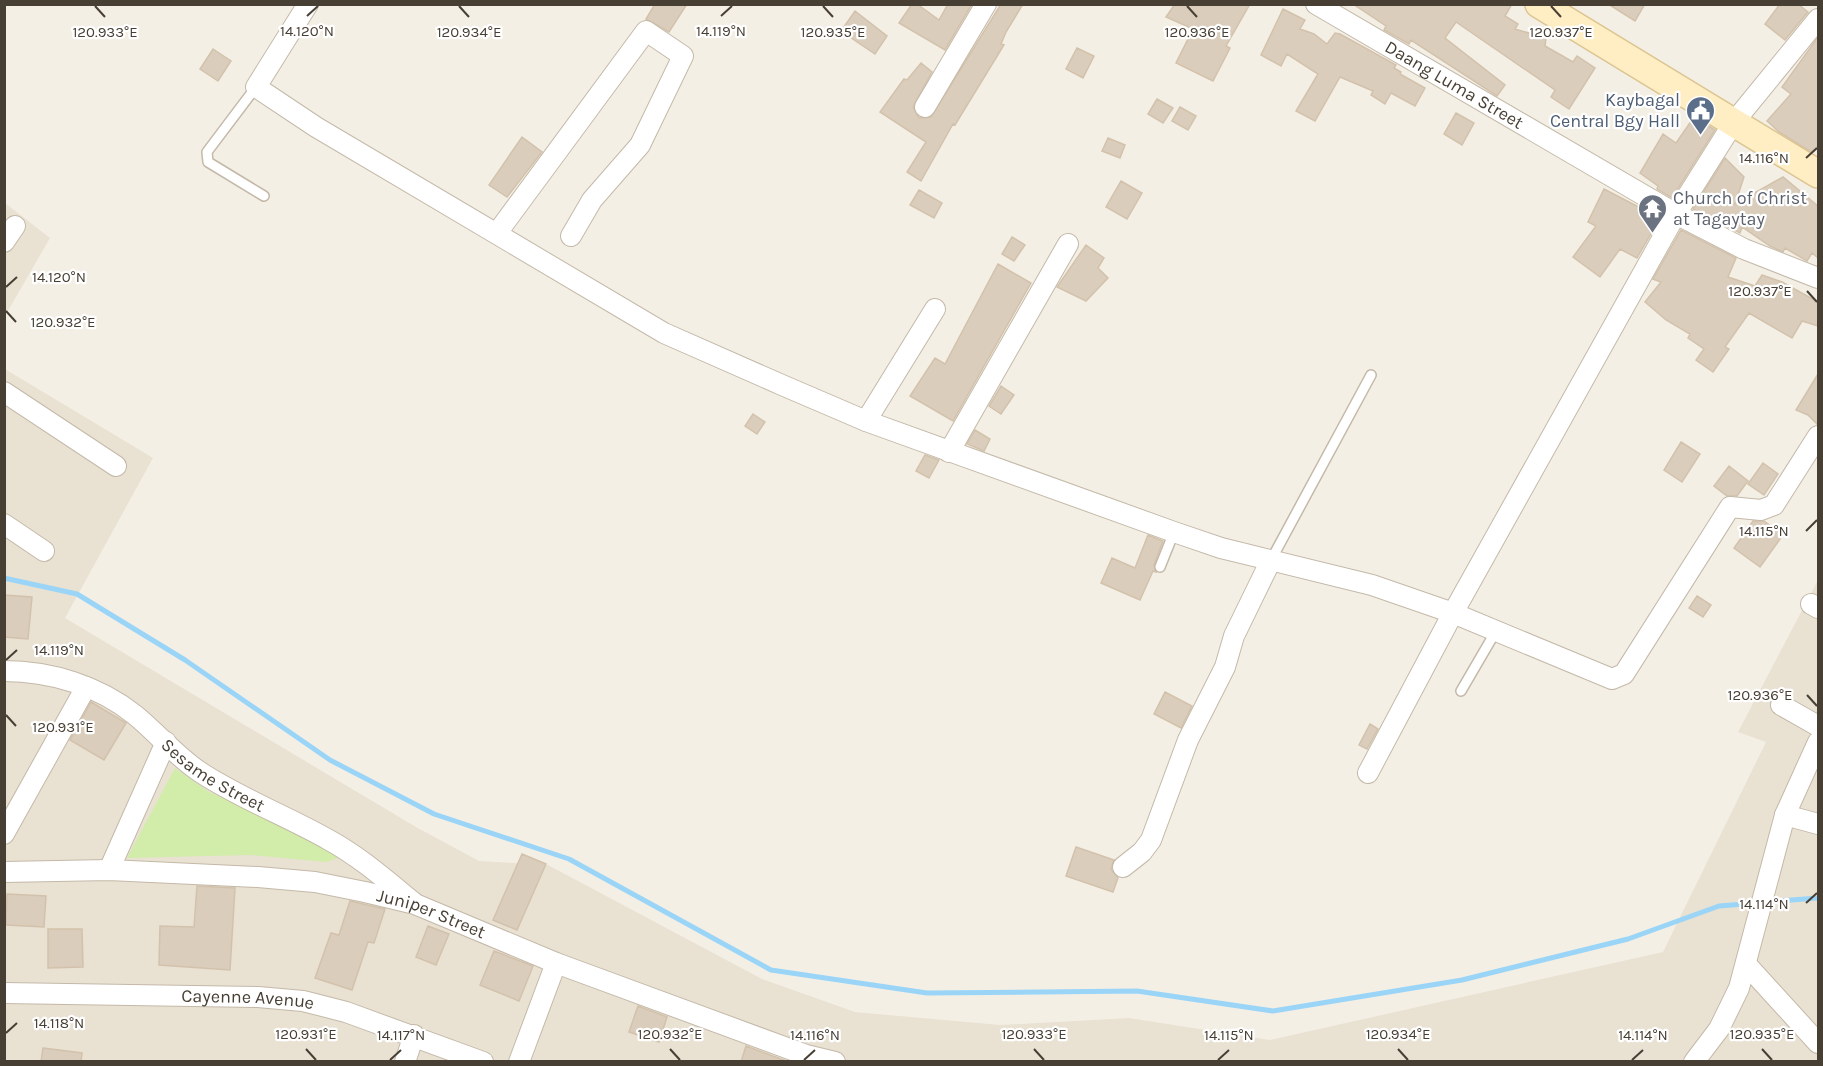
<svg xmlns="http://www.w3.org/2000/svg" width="1823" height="1066" font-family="Karla,sans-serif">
  <rect width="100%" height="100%" fill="#f4efe5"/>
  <!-- residential -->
  <path fill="#e9e1d2" d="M 5,203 L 50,238 L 5,316 Z
    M 5,369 L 153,458 L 65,618 L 416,827 L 479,861 L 548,865 L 762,979 L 855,1012 L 1000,1025 L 1129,1018 L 1270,1040 L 1663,952 L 1766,742 L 1738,732 L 1818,580 L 1818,1061 L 5,1062 Z"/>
  <!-- green -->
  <path fill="#d1eda9" d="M 175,768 L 209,792 L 267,815 L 332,848 L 337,858 L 326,862 L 250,855 L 127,858 Z"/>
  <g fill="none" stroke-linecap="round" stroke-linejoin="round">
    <!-- stream -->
    <path stroke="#9ad5f8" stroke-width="5" d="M 4,578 L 77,594 L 185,660 L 330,760 L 434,814 L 569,859 L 771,970 L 927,993 L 1137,991 L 1273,1011 L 1462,980 L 1628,939 L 1719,906 L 1757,903
      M 1766,902 L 1818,898"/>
  </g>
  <!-- building -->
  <path fill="#dacdbc" stroke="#d3c2ab" stroke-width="1.5" d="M 655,4 L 687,4 L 669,32 L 646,19 Z
    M 912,4 L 917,4 L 939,20 L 948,4 L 972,4 L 945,50 L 899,23 Z
    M 1001,4 L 1023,4 L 1006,32 L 1001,44 L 1004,45 L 955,125 L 953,124 L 921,181 L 907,172 L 926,142 L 880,112 L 904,79 L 907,80 L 921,63 L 932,72 L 913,107 L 919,118 L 931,117 Z
    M 1175,4 L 1250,4 L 1226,46 L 1230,48 L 1213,81 L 1176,63 L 1193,29 L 1166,17 Z
    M 1353,4 L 1512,4 L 1505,16 L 1518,24 L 1515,29 L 1546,38 L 1545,46 L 1573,62 L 1577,56 L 1595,68 L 1569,109 L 1551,97 L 1555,90 L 1456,22 L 1445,38 L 1505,85 L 1497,96 L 1411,40 L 1409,44 L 1384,30 L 1386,26 Z
    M 1608,4 L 1645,4 L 1635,21 Z
    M 1780,4 L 1798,4 L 1808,12 L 1785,40 L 1765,24 Z
    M 1283,9 L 1305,20 L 1300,29 L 1314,34 L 1327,44 L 1335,33 L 1340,34 L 1396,65 L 1394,68 L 1401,72 L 1400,74 L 1425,88 L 1415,106 L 1391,93 L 1385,104 L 1371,95 L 1373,91 L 1340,77 L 1315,121 L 1296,111 L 1318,74 L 1287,54 L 1281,66 L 1261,55 Z
    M 855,11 L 887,36 L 875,54 L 841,31 Z
    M 1818,37 L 1818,146 L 1811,152 L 1779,132 L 1767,121 L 1791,94 L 1782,87 Z
    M 1077,48 L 1094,56 L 1083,78 L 1066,69 Z
    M 213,49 L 231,61 L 218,81 L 200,69 Z
    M 1157,99 L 1173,108 L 1163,123 L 1148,114 Z
    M 1180,107 L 1196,116 L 1188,130 L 1172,121 Z
    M 1456,113 L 1474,123 L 1462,145 L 1444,134 Z
    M 1694,117 L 1715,130 L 1672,198 L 1657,189 L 1658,186 L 1640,173 L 1663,134 L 1676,143 Z
    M 522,137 L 542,152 L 507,197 L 489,185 Z
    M 1108,138 L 1125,145 L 1120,158 L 1102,151 Z
    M 1725,158 L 1744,177 L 1735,204 L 1783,177 L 1818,206 L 1818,258 L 1812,253 L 1807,261 L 1785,248 L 1783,252 L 1770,246 L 1742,227 L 1740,233 L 1693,209 Z
    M 1121,181 L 1142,193 L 1127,219 L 1106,207 Z
    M 1604,189 L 1660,218 L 1637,258 L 1620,249 L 1600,277 L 1573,257 L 1596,226 L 1588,222 Z
    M 919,190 L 942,203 L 934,218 L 910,205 Z
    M 1681,230 L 1736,258 L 1728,277 L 1755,286 L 1762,275 L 1782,282 L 1818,302 L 1818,326 L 1802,321 L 1792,338 L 1749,313 L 1725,347 L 1729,349 L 1713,372 L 1696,360 L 1704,349 L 1688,338 L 1690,334 L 1666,320 L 1645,302 L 1661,282 L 1653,279 Z
    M 1012,237 L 1025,245 L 1014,261 L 1002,254 Z
    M 1086,245 L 1104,258 L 1098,268 L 1108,278 L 1086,301 L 1057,287 Z
    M 998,264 L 1031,283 L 953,421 L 910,396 L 935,358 L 945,364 Z
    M 1818,374 L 1818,424 L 1817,424 L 1808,415 L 1796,410 Z
    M 1001,386 L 1014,395 L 1001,414 L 989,406 Z
    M 753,414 L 765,422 L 757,434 L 745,426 Z
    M 975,430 L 990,439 L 984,451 L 967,444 Z
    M 1681,442 L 1700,454 L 1682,482 L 1664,470 Z
    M 925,455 L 939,460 L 929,478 L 916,471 Z
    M 1763,463 L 1778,474 L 1764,495 L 1748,484 Z
    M 1729,466 L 1748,481 L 1737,496 L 1727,496 L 1714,486 Z
    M 1753,521 L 1764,521 L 1783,535 L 1760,567 L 1734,548 Z
    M 1148,535 L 1163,541 L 1154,565 L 1156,572 L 1153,571 L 1140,600 L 1101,583 L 1112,558 L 1135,568 Z
    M 4,595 L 32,597 L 28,639 L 4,637 Z
    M 1697,596 L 1711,605 L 1703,617 L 1689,608 Z
    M 1165,692 L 1192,706 L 1181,728 L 1154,714 Z
    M 91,702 L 126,723 L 104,760 L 70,740 Z
    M 1370,724 L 1378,729 L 1367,749 L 1359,745 Z
    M 1076,847 L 1114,860 L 1111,869 L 1118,878 L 1113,892 L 1066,876 Z
    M 522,854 L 546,864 L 517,930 L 493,920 Z
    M 197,886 L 235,888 L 230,970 L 159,965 L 160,926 L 194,927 Z
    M 7,894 L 46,896 L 44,927 L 6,925 Z
    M 350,901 L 385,909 L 374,943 L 368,942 L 352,990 L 315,978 L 331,933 L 339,935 Z
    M 428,926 L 449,934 L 436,965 L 416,957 Z
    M 48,929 L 82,929 L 83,967 L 48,968 Z
    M 494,951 L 533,966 L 519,1001 L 480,985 Z
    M 638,1006 L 667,1017 L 659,1042 L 629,1032 Z
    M 746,1046 L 789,1062 L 741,1062 Z
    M 43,1048 L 82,1053 L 81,1062 L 41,1062 Z"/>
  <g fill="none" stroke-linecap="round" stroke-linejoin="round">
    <defs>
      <path id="lane" d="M 256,87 L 207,152 L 208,162 L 264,196
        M 1271,560 L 1371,375
        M 1160,567 L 1174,532
        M 1461,691 L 1496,631"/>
      <g id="street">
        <path d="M 308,4 L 256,87 L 316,127 L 664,333 L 782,385 L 866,421 L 1174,532 L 1221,548 L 1372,585 L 1453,613 L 1612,679 L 1624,674 L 1730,507 L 1761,510 L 1774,505 L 1818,436"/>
        <path id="s1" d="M 1316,4 L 1676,214 L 1744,249 L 1818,278"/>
        <path d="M 925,107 L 986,4"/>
        <path d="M 497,233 L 646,31 L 683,56 L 640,145 L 592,200 L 571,236"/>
        <path d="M 4,242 L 15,226"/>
        <path d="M 4,392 L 116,466"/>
        <path d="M 866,421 L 935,309"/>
        <path d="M 949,452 L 1068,244"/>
        <path d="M 4,524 L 44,551"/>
        <path d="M 1811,604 L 1818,608"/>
        <path id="s2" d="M 4,671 C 51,671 99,686 135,715 C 157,733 177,757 200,772 C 241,799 287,816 329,840 C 360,857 386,880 413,902"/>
        <path d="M 1781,705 L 1818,726"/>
        <path d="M 1368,773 L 1453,613 L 1676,214 L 1734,122 L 1818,19"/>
        <path d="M 1785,815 L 1818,824"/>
        <path d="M 4,834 L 86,687"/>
        <path d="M 1123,867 L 1142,852 L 1151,840 L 1188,740 L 1225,667 L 1234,636 L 1271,560"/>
        <path d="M 109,870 L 166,742"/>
        <path id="s3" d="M 4,872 L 109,870 L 258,877 L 315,882 L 365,892 L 415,904 L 556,963 L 806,1055 L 835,1062"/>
        <path d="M 1746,964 L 1818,1043"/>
        <path id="s4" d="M 4,993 L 258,997 L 303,1001 L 346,1012 L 483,1062"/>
        <path d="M 405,1062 L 414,1035"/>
        <path d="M 519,1062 L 556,963"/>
        <path d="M 1694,1062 L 1719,1029 L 1739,988 L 1785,815 L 1818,742"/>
      </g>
      <path id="secondary" d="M 1539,4 L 1818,174"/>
    </defs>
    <!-- lane casing -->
    <use href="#lane" stroke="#c4b9a9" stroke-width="12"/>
    <!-- street casing -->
    <use href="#street" stroke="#c4b9a9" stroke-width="22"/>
    <!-- secondary casing -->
    <use href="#secondary" stroke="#dcc591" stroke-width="30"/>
    <!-- lane -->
    <use href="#lane" stroke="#fff" stroke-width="9"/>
    <!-- street -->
    <use href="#street" stroke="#fff" stroke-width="20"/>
    <!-- secondary -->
    <use href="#secondary" stroke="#ffeec4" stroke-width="27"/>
  </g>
  <!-- ticks -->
  <path fill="none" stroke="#473f34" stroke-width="2" d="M 95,6 L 105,17M 459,6 L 469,17M 823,6 L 833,17M 1187,6 L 1197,17M 1551,6 L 1561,17M 307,16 L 318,6M 721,16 L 732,6M 1806,158 L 1817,148M 6,287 L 17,277M 1807,291 L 1817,302M 6,311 L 16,322M 1806,531 L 1817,520M 6,660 L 17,650M 1807,695 L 1817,706M 6,715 L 16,726M 1806,903 L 1817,893M 6,1033 L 17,1023M 306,1049 L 316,1060M 670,1049 L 680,1060M 1034,1049 L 1044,1060M 1398,1049 L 1408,1060M 1762,1049 L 1772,1060M 390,1060 L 401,1050M 804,1060 L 815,1050M 1218,1060 L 1229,1050M 1632,1060 L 1643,1050"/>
  <!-- icons -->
  <defs>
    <symbol id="civic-pin" viewBox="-11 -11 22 30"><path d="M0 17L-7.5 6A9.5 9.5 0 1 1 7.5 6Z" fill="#5c6f8a" stroke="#fff"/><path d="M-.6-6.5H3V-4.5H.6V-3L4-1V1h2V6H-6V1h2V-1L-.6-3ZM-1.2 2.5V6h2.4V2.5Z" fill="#fff"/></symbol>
    <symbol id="temple-pin" viewBox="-11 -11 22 30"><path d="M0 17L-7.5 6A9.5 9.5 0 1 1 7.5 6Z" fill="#6b7280" stroke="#fff"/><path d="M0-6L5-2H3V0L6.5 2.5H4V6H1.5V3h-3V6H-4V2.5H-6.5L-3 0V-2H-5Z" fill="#fff"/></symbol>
  </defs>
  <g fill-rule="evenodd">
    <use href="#civic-pin" x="1684" y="94" width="33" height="45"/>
    <use href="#temple-pin" x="1636" y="192" width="33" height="45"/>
  </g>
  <g text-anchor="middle" stroke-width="4.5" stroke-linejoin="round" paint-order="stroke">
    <!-- street labels -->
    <g font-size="18" fill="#473f34" stroke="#fff">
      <text dy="6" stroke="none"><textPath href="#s1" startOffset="160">Daang Luma Street</textPath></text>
      <text dy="6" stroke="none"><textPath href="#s2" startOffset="240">Sesame Street</textPath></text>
      <text dy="6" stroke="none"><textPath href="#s3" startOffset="432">Juniper Street</textPath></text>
      <text dy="6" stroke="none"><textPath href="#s4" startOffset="244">Cayenne Avenue</textPath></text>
    </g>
    <!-- service labels -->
    <g font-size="18" fill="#4e5e75" stroke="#fff" text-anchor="end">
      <text x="1680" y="106">Kaybagal<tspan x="1680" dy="21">Central Bgy Hall</tspan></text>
    </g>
    <!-- worship labels -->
    <g font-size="18" fill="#5b616d" stroke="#fff" text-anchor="start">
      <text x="1673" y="204">Church of Christ<tspan x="1673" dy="21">at Tagaytay</tspan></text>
    </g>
  </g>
  <g font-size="15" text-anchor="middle" fill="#473f34" stroke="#fff" stroke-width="4.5" stroke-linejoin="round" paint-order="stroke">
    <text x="307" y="36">14.120°N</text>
    <text x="721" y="36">14.119°N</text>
    <text x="469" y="37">120.934°E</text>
    <text x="833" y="37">120.935°E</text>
    <text x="1197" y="37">120.936°E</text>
    <text x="105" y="37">120.933°E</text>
    <text x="1561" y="37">120.937°E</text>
    <text x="1764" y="163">14.116°N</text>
    <text x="59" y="282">14.120°N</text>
    <text x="1760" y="296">120.937°E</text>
    <text x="63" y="327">120.932°E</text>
    <text x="1764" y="536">14.115°N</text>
    <text x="59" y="655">14.119°N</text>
    <text x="1760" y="700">120.936°E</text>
    <text x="63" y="732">120.931°E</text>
    <text x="1764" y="909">14.114°N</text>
    <text x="59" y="1028">14.118°N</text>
    <text x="306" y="1039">120.931°E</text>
    <text x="670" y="1039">120.932°E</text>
    <text x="1034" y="1039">120.933°E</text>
    <text x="1398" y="1039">120.934°E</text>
    <text x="1762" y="1039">120.935°E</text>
    <text x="401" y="1040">14.117°N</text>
    <text x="815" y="1040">14.116°N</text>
    <text x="1229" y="1040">14.115°N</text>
    <text x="1643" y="1040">14.114°N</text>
  </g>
  <!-- border -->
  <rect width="1823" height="1066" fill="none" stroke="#473f34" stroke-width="12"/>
</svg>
